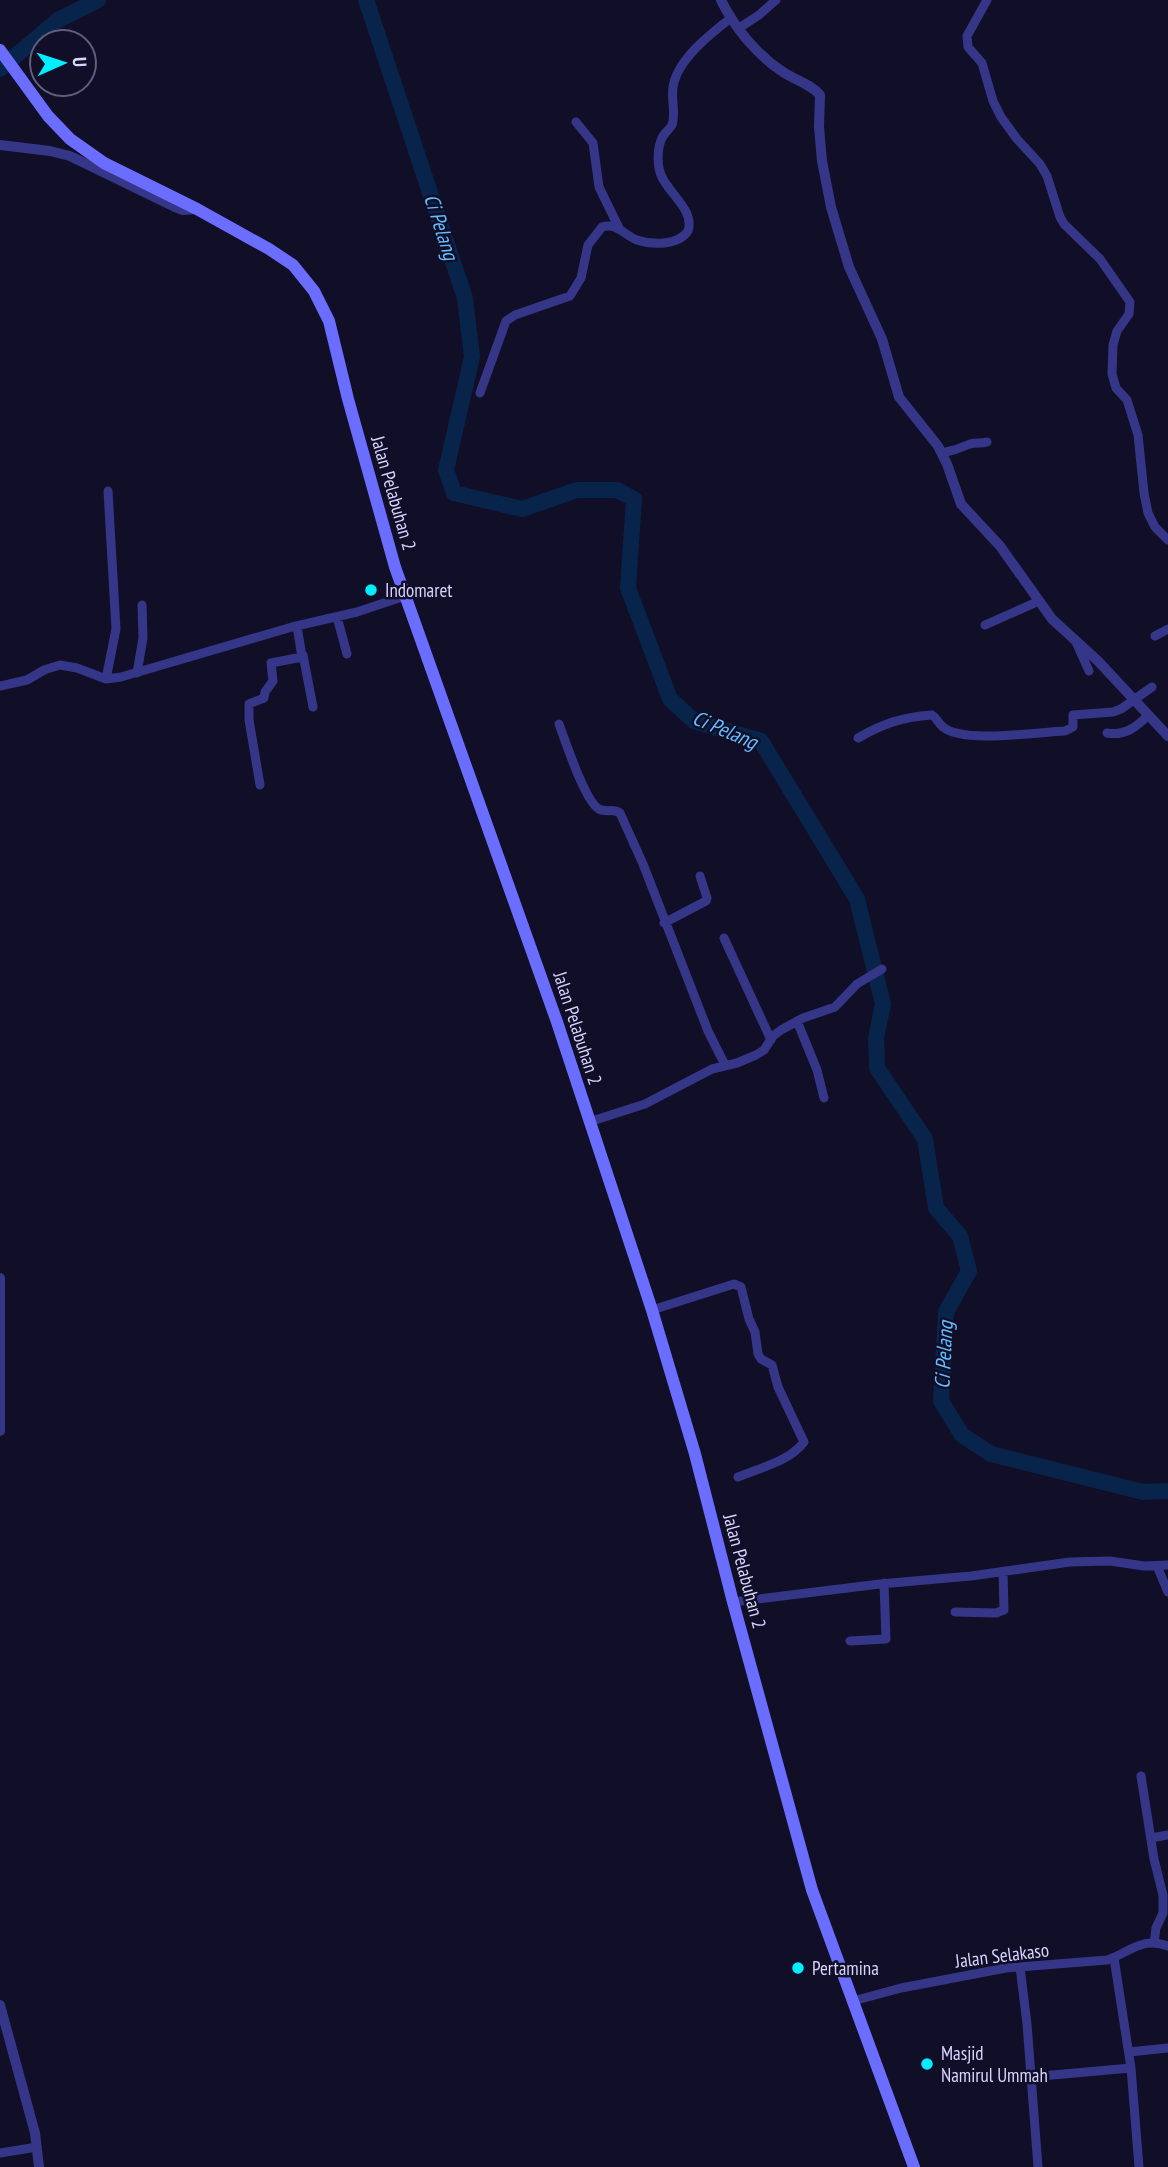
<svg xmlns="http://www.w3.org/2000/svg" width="1168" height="2167" font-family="'PT Sans Narrow',sans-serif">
  <rect width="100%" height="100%" fill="#110e27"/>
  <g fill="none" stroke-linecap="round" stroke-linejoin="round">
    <!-- river -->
    <path stroke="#09244b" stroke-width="16" d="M 366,0 L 465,298 L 472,357 L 446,470 L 454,493 L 522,509 L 577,490 L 617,490 L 634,499 L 628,588 L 670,699 L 694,721 L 761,741 L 857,899 L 883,1004 L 876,1038 L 877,1068 L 925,1139 L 936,1208 L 960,1236 L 969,1271 L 946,1312 L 941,1401 L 962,1435 L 991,1454 L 1143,1492 L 1168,1491
      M 0,69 L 58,20 L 98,0"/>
    <!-- minor -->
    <path stroke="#363689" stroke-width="9" d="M 987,0 L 967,36 L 968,47 L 982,63 L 993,101 L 1001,117 L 1017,139 L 1040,164 L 1047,176 L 1060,217 L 1064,224 L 1100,259 L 1130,302 L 1129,314 L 1117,331 L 1113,345 L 1112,374 L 1116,388 L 1127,400 L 1138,435 L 1144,493 L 1148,513 L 1155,527 L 1168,540
      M 739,28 L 759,15 L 776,0
      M 576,122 L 593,143 L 599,187 L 619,228
      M 480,393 L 506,321 L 515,315 L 570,296 L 581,278 L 588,245 L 602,227 C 616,222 624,235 637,240 C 652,245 678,246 688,231 C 695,210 668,193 661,175 C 657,165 657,148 662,138 C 664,133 669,130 672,125 C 676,114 671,99 673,87 C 677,60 710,34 731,18
      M 942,453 C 952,451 961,448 970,444 C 976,442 981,444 987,442
      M 337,617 L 347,654
      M 985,625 L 1039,601
      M 1155,636 L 1168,629
      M 1076,642 L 1089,671
      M 303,655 L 313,707
      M 137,673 L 143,638 L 142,605
      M 106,679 L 116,629 L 108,491
      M 0,686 L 27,680 L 44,670 L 60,665 L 77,668 L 106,679 L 121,677 L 292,627 L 357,612 L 405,596
      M 559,724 C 565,740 585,802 599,809 C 606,813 613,808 620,813 L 643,864 L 708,1031 L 725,1065
      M 1107,733 C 1125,736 1137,727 1148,715
      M 858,738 C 884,723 903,717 932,715 C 937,718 938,723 943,727 C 964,744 1036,732 1065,731 L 1073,727 L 1073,715 L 1113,712 L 1121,709 L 1152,687
      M 260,785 L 249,720 L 249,704 L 264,698 L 265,692 L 273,681 L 271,663 L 302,657 L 297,626
      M 664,923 L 706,901 L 707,898 L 700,876
      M 724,938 L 771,1040
      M 797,1021 L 817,1070 L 824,1098
      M 589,1122 L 645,1104 L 712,1069 L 737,1063 L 756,1055 L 764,1050 L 773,1036 L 781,1030 L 803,1018 L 835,1007 L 857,984 L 882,969
      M 652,1310 L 734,1284 L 741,1287 L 749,1319 L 755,1332 L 758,1354 L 761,1359 L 772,1365 L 778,1387 L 804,1442 C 789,1462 759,1468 738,1477
      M 1157,1566 L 1168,1592
      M 733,1602 L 880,1584 L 971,1576 L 1070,1562 L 1110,1561 L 1144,1566 L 1168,1565
      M 955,1612 L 996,1613 L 1004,1610 L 1003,1572
      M 850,1641 L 886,1639 L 884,1583
      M 1141,1776 L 1154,1859 L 1163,1895 L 1163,1913 L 1156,1928 L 1154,1943
      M 1151,1838 L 1168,1835
      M 1114,1958 L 1131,2068 L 1139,2167
      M 1020,1967 L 1027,2024 L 1038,2167
      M 853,2001 L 901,1988 L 1006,1968 L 1107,1960 C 1129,1953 1141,1936 1168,1946
      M 1129,2052 L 1168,2048
      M 1030,2077 L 1131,2068
      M 0,2153 L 37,2147"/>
    <!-- tertiary -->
    <path stroke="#363689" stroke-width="10" d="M 721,0 C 734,27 757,55 783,72 C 795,80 811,84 820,95 L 819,127 L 822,161 L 831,207 L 849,267 L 882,339 L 899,397 L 938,446 L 947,464 L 961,504 L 1000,546 L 1052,619 L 1098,661 L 1168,736
      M 0,145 L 50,151 L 70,156 L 175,207 L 183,210 L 197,209
      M 0,1278 L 0,1431
      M 0,2005 L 35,2133 L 39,2167"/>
    <!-- secondary -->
    <path stroke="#6b6dff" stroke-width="12" d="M 0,50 L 48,116 L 70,139 L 104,163 L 197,209 L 269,249 L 293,265 L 314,291 L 329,321 L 348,399 L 395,567 L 557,1022 L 652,1310 L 695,1454 L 733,1602 L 812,1890 L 914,2167"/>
  </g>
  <!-- markers -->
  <g fill="#00efff" stroke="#110e27" stroke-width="2.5">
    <circle cx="371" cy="590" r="7"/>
    <circle cx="798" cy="1968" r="7"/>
    <circle cx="927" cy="2064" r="7"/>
  </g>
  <g text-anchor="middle" stroke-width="5" stroke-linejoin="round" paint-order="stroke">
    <!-- street labels -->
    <g font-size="19" fill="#d7d4ff" stroke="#110e27">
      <text transform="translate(394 493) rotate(74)" y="7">Jalan Pelabuhan 2</text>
      <text transform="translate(578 1028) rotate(72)" y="7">Jalan Pelabuhan 2</text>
      <text transform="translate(745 1571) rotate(75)" y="7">Jalan Pelabuhan 2</text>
      <text transform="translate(1002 1955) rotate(-7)" y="7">Jalan Selakaso</text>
    </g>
    <!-- poi labels -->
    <g font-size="19" fill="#d7d4ff" stroke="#110e27" text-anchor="start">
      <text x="385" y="597">Indomaret</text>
      <text x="812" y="1975">Pertamina</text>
      <text x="941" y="2060">Masjid<tspan x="941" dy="22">Namirul Ummah</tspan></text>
    </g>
    <!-- water labels -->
    <g font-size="21" font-style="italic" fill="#62bcff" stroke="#110e27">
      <text transform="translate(441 227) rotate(72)" y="7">Ci Pelang</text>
      <text transform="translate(725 730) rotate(23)" y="7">Ci Pelang</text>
      <text transform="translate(944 1355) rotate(-87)" y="7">Ci Pelang</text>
    </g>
  </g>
  <!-- north arrow -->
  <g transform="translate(63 63) rotate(87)"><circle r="33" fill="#110e27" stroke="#605d7d" stroke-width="2"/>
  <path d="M0-5L12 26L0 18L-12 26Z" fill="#00efff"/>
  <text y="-10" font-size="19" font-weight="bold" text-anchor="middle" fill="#d7d4ff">U</text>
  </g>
</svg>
